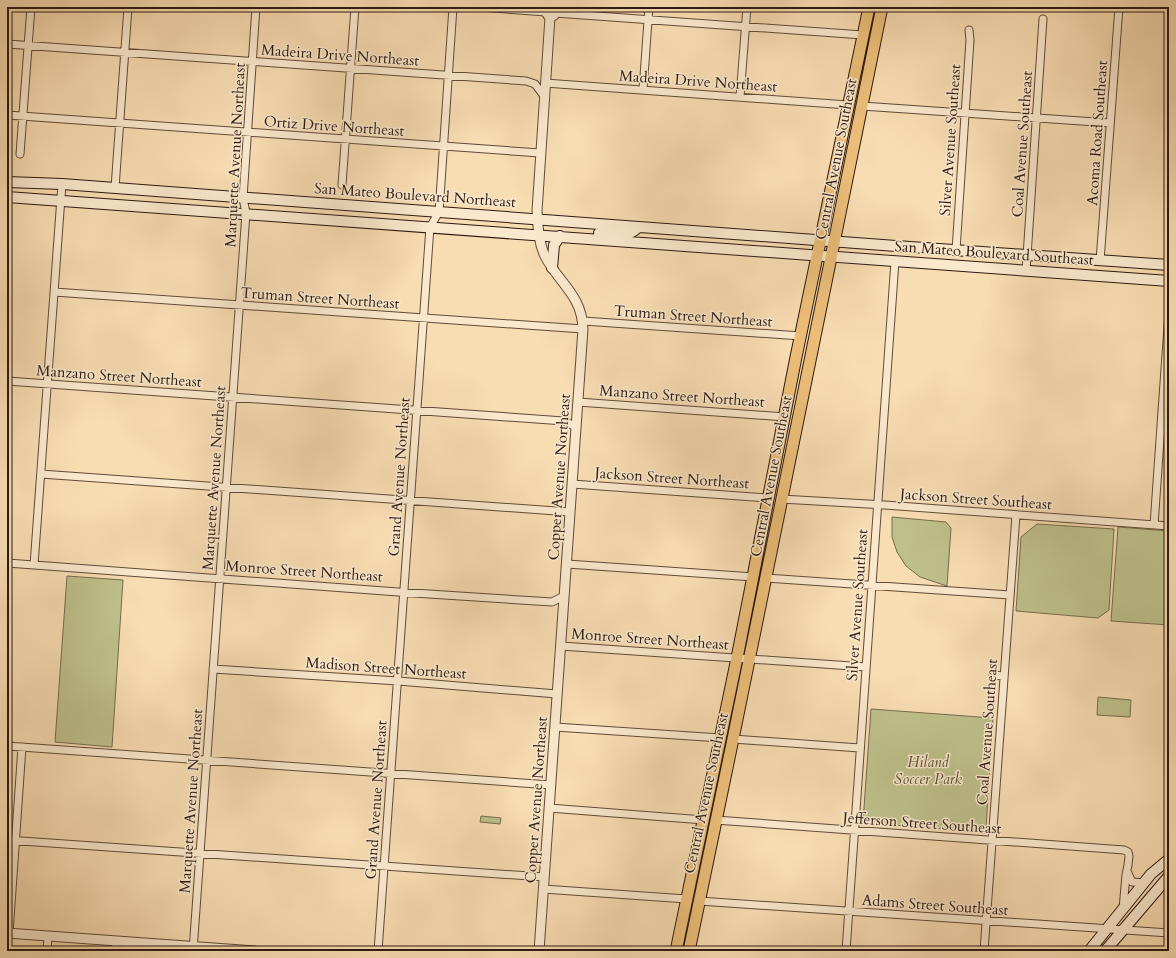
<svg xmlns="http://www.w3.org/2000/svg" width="1176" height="958" font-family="Cardo,serif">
  <rect width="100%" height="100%" fill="#f8dcb2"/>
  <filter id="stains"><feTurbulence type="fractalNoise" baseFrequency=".005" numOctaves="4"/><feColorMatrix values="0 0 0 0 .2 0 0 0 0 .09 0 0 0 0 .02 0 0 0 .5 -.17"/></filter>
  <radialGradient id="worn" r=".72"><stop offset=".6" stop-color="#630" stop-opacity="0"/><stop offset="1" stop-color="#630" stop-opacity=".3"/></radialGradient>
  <!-- green -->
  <path fill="#bec08b" stroke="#766c4e" d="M 892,517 L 946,522 L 951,528 L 947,586 L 920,577 L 906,566 L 897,552 L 892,537 Z
    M 1037,524 L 1114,529 L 1109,610 L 1098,618 L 1016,611 L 1021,537 Z
    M 1118,527 L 1169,531 L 1169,625 L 1111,621 Z
    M 67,576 L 123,580 L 112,747 L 55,742 Z
    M 1098,697 L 1131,700 L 1130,717 L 1097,715 Z
    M 871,709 L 993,718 L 986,828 L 981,832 L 868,823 L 863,822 Z
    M 481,816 L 501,818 L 500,824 L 480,822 Z"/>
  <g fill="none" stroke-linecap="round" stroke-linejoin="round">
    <defs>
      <path id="minor" d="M 480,7 L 546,12
        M 555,13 L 863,35
        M 7,44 L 526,81 L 535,84 L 544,96
        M 545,83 L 848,105
        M 643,90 L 649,7
        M 740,97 L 747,7
        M 862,106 L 1110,123
        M 7,115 L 540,153
        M 20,154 L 31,7
        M 342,185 L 355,7
        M 115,188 L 128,7
        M 956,250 L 970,40 L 969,30
        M 1100,261 L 1119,7
        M 1026,271 L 1043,19
        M 54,292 L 583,329
        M 583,321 L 801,336
        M 7,381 L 564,421 L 576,427
        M 578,402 L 785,417
        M 41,474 L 570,512
        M 572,484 L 769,498
        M 781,499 L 885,505 L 1169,526
        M 1154,525 L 1169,312
        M 7,563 L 398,592 L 552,602 L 564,596
        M 567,564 L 754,577
        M 34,565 L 62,184
        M 766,578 L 1010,595
        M 561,646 L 866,667
        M 213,669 L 398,681 L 557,694
        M 993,675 L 1003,676
        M 555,727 L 721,738
        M 733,739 L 860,748
        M 7,746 L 551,785
        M 549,808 L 704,820
        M 715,820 L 1124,850 L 1128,852 L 1129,856 L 1128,865 L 1126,875 L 1123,909
        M 7,840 L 544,877
        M 1127,871 L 1132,882 L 1144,883
        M 543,889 L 687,899
        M 699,901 L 1169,933
        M 9,933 L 22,747
        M 47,951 L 48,937
        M 115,951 L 116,941
        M 193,951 L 246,213 L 243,198 L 256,7
        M 378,951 L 430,227 L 439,212 L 453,7
        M 846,951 L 895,261
        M 984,951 L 1016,515"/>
      <path id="tertiary" d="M546.5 12a4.5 4.5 0 1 1 9 0a4.5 4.5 0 1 1-9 0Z
        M 7,933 L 255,951
        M 539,951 L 583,329 C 582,294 557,282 544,254 C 538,240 538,225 537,211 L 550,17"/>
      <path id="secondary" d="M 7,182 L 62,184 L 896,246 L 1169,265
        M 7,197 L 1169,281
        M 599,233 C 612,233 630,238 638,227
        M 552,268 L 554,245 L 560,236
        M 1089,951 L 1151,874 L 1169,859
        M 1105,951 L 1169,876"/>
      <path id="primary" d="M 676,951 L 737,658 L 796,357 L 869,7
        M 689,951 L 733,739 L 882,7"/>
    </defs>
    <!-- minor casing -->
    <use href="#minor" stroke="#604a39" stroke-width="9"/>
    <!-- tertiary casing -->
    <use href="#tertiary" stroke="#604a39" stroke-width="11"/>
    <!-- secondary casing -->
    <use href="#secondary" stroke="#2d1911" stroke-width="12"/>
    <!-- primary casing -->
    <use href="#primary" stroke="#2d1911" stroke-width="13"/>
    <!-- minor -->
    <use href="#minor" stroke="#fae8cd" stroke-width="7"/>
    <!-- tertiary -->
    <use href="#tertiary" stroke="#fae8cd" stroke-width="9"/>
    <!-- secondary -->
    <use href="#secondary" stroke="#fae8cd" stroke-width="10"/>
    <!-- primary -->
    <use href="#primary" stroke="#ecbe79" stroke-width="11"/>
  </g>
  <g text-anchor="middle" stroke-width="3" stroke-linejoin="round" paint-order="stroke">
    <!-- street labels -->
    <g font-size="15" fill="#2d1911" stroke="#fae8cd">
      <text transform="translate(340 55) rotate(4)" y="5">Madeira Drive Northeast</text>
      <text transform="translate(698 81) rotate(4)" y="5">Madeira Drive Northeast</text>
      <text transform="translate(334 126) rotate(4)" y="5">Ortiz Drive Northeast</text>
      <text transform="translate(1097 133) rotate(-86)" y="5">Acoma Road Southeast</text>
      <text transform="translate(950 140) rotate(-86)" y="5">Silver Avenue Southeast</text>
      <text transform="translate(1022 144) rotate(-86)" y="5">Coal Avenue Southeast</text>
      <text transform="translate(235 155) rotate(-87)" y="5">Marquette Avenue Northeast</text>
      <text transform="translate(836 159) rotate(-79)" y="5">Central Avenue Southeast</text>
      <text transform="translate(415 195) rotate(4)" y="5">San Mateo Boulevard Northeast</text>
      <text transform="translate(994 253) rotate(4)" y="5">San Mateo Boulevard Southeast</text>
      <text transform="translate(320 298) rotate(4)" y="5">Truman Street Northeast</text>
      <text transform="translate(693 316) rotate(4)" y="5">Truman Street Northeast</text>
      <text transform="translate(119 376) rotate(4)" y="5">Manzano Street Northeast</text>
      <text transform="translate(682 396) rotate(4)" y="5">Manzano Street Northeast</text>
      <text transform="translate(771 476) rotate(-79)" y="5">Central Avenue Southeast</text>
      <text transform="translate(399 477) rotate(-86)" y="5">Grand Avenue Northeast</text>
      <text transform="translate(559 477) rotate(-86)" y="5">Copper Avenue Northeast</text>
      <text transform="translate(214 478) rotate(-86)" y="5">Marquette Avenue Northeast</text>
      <text transform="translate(672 478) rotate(4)" y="5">Jackson Street Northeast</text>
      <text transform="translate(976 499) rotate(4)" y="5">Jackson Street Southeast</text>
      <text transform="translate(304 571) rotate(4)" y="5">Monroe Street Northeast</text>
      <text transform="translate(857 605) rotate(-86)" y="5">Silver Avenue Southeast</text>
      <text transform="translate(650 639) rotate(4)" y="5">Monroe Street Northeast</text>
      <text transform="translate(386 668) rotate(4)" y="5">Madison Street Northeast</text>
      <text transform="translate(987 732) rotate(-86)" y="5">Coal Avenue Southeast</text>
      <text transform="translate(706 793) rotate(-78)" y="5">Central Avenue Southeast</text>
      <text transform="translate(376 800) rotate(-86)" y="5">Grand Avenue Northeast</text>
      <text transform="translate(536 800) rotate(-86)" y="5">Copper Avenue Northeast</text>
      <text transform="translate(191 801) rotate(-86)" y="5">Marquette Avenue Northeast</text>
      <text transform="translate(922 823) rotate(4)" y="5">Jefferson Street Southeast</text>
      <text transform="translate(935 905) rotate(4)" y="5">Adams Street Southeast</text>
    </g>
    <!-- park labels -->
    <g font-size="15" font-style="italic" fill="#584b36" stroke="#fae8cd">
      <text x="928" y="767">Hiland<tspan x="928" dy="17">Soccer Park</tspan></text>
    </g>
  </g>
  <!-- margin -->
  <rect width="1176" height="958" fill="none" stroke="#f8dcb2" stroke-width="24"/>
  <rect x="8" y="8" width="1160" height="942" fill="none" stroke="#2d1911" stroke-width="2"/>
  <rect x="12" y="12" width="1152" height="934" fill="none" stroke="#2d1911"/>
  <rect width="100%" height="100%" filter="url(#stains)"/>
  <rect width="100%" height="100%" fill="url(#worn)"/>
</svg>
